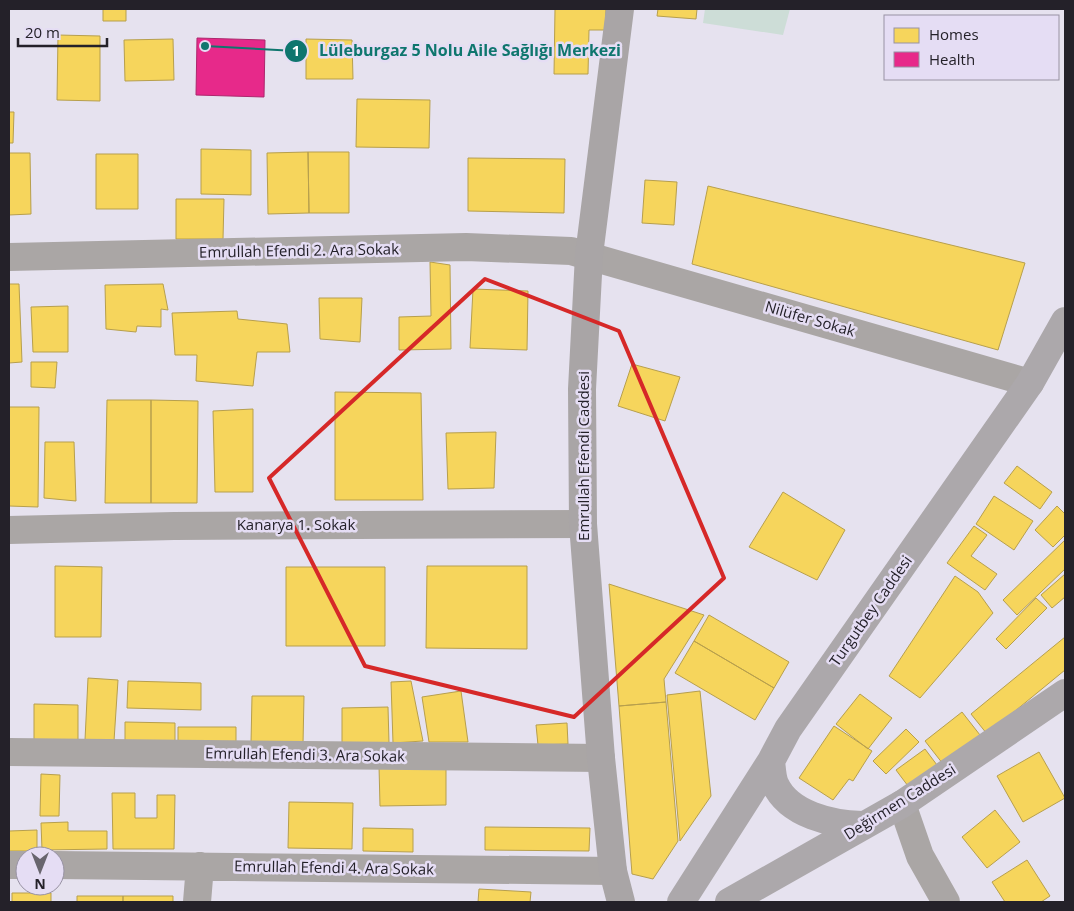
<svg xmlns="http://www.w3.org/2000/svg" width="1074" height="911" font-family="'Open Sans',sans-serif">
  <rect width="100%" height="100%" fill="#e6e2ef"/>
  <!-- green -->
  <path fill="#cdddd7" d="M 705,9 L 790,9 L 783,35 L 703,23 Z"/>
  <!-- homes -->
  <path fill="#f6d55c" stroke="#b79f4d" d="M 103,9 L 126,9 L 126,21 L 103,21 Z
    M 555,9 L 606,9 L 605,30 L 589,30 L 588,74 L 554,74 Z
    M 658,9 L 697,9 L 696,19 L 657,16 Z
    M 58,35 L 100,36 L 100,101 L 57,100 Z
    M 173,39 L 174,80 L 125,81 L 124,40 Z
    M 306,39 L 352,40 L 353,79 L 306,79 Z
    M 357,99 L 430,100 L 429,148 L 356,147 Z
    M 9,112 L 14,112 L 13,143 L 9,143 Z
    M 201,149 L 251,150 L 251,195 L 201,194 Z
    M 308,152 L 349,152 L 349,213 L 309,213 Z
    M 308,152 L 309,213 L 268,214 L 267,153 Z
    M 9,153 L 30,153 L 31,214 L 9,215 Z
    M 96,154 L 138,154 L 138,209 L 96,209 Z
    M 468,158 L 565,159 L 564,213 L 468,211 Z
    M 645,180 L 677,182 L 674,225 L 642,223 Z
    M 708,186 L 1025,263 L 998,350 L 692,264 Z
    M 176,199 L 224,199 L 223,239 L 176,239 Z
    M 430,262 L 450,265 L 451,349 L 399,350 L 399,317 L 431,316 Z
    M 9,284 L 19,284 L 22,362 L 9,363 Z
    M 163,284 L 168,310 L 161,309 L 161,327 L 137,326 L 136,332 L 106,329 L 105,285 Z
    M 473,289 L 528,291 L 527,350 L 470,348 Z
    M 319,298 L 362,298 L 360,342 L 320,339 Z
    M 68,306 L 68,352 L 33,352 L 31,307 Z
    M 237,311 L 238,319 L 287,324 L 290,352 L 257,352 L 253,386 L 196,381 L 197,355 L 175,355 L 172,313 Z
    M 31,362 L 57,362 L 55,388 L 31,387 Z
    M 632,364 L 680,377 L 665,421 L 618,406 Z
    M 335,392 L 421,393 L 423,500 L 335,500 Z
    M 107,400 L 151,400 L 151,503 L 105,503 Z
    M 151,400 L 198,401 L 197,503 L 151,503 Z
    M 9,407 L 39,407 L 38,507 L 9,506 Z
    M 253,409 L 253,492 L 215,492 L 213,411 Z
    M 496,432 L 494,488 L 448,489 L 446,433 Z
    M 45,442 L 74,442 L 76,501 L 44,498 Z
    M 1017,466 L 1052,492 L 1040,509 L 1004,483 Z
    M 783,492 L 845,530 L 817,580 L 749,547 Z
    M 994,496 L 1033,521 L 1014,550 L 976,524 Z
    M 1057,506 L 1065,514 L 1065,535 L 1053,547 L 1035,530 Z
    M 974,526 L 987,535 L 971,556 L 997,574 L 985,590 L 947,563 Z
    M 1065,540 L 1065,569 L 1017,615 L 1003,600 Z
    M 55,566 L 102,567 L 101,637 L 55,637 Z
    M 427,566 L 527,566 L 527,649 L 426,648 Z
    M 286,567 L 385,567 L 385,646 L 286,646 Z
    M 1065,574 L 1065,597 L 1052,608 L 1041,595 Z
    M 955,576 L 978,592 L 993,613 L 920,698 L 889,676 Z
    M 609,584 L 704,615 L 664,679 L 666,702 L 619,706 Z
    M 1036,598 L 1047,608 L 1006,649 L 996,639 Z
    M 709,615 L 789,662 L 774,688 L 694,641 Z
    M 1065,637 L 1065,670 L 987,734 L 971,714 Z
    M 694,641 L 774,688 L 755,720 L 675,673 Z
    M 88,678 L 118,680 L 114,741 L 85,740 Z
    M 128,681 L 201,683 L 201,710 L 127,708 Z
    M 411,681 L 423,741 L 393,743 L 391,682 Z
    M 461,691 L 468,742 L 429,742 L 422,697 Z
    M 700,691 L 711,796 L 680,841 L 667,695 Z
    M 860,694 L 892,718 L 868,749 L 836,724 Z
    M 252,696 L 304,696 L 303,744 L 251,743 Z
    M 666,702 L 678,841 L 653,879 L 632,874 L 619,706 Z
    M 34,704 L 78,705 L 78,741 L 34,740 Z
    M 388,707 L 389,743 L 342,744 L 342,708 Z
    M 962,712 L 980,735 L 943,764 L 925,741 Z
    M 125,722 L 175,723 L 175,742 L 125,741 Z
    M 567,723 L 568,744 L 538,745 L 536,725 Z
    M 834,726 L 872,751 L 853,781 L 849,779 L 833,800 L 799,778 Z
    M 178,727 L 236,727 L 236,745 L 178,744 Z
    M 906,729 L 919,742 L 886,774 L 873,761 Z
    M 925,749 L 937,765 L 908,786 L 896,770 Z
    M 1039,752 L 1065,798 L 1023,822 L 997,776 Z
    M 446,764 L 446,805 L 380,806 L 379,766 Z
    M 41,774 L 60,775 L 59,816 L 40,816 Z
    M 112,793 L 135,793 L 135,818 L 157,818 L 157,795 L 175,795 L 174,849 L 113,849 Z
    M 289,802 L 353,803 L 352,849 L 288,848 Z
    M 995,810 L 1020,842 L 987,868 L 962,837 Z
    M 68,822 L 68,831 L 107,831 L 107,849 L 42,850 L 41,823 Z
    M 485,827 L 590,828 L 589,851 L 485,850 Z
    M 363,828 L 413,829 L 413,852 L 363,851 Z
    M 37,830 L 37,851 L 9,851 L 9,831 Z
    M 1027,860 L 1050,896 L 1041,902 L 1005,902 L 992,882 Z
    M 479,889 L 531,892 L 530,902 L 478,902 Z
    M 12,893 L 51,893 L 51,902 L 12,902 Z
    M 77,896 L 123,896 L 123,902 L 77,902 Z
    M 123,896 L 173,896 L 173,902 L 123,902 Z"/>
  <!-- health -->
  <path fill="#e7298a" stroke="#ac276d" d="M 197,38 L 265,40 L 264,97 L 196,95 Z"/>
  <g fill="none" stroke-linecap="round" stroke-linejoin="round">
    <!-- minor -->
    <path stroke="#aaa6a5" stroke-width="28" d="M 9,257 L 466,247 L 571,251 L 1030,383
      M 9,530 L 174,526 L 583,524
      M 9,752 L 601,758
      M 902,804 L 920,856 L 946,902
      M 9,865 L 25,865
      M 55,865 L 613,871
      M 197,902 L 200,866"/>
    <!-- secondary -->
    <path stroke="#a9a5a6" stroke-width="28" d="M 620,9 L 589,255 L 582,389 L 583,524 L 601,758 L 613,871 L 621,902"/>
    <!-- primary -->
    <path stroke="#aca8ab" stroke-width="28" d="M 771,761 C 772,768 772,777 775,784 C 789,815 832,824 862,825
      M 681,902 L 771,761 L 788,729 L 1030,383 L 1065,321
      M 729,902 L 902,804 L 1065,693"/>
  </g>
  <!-- marked area -->
  <path fill="none" stroke="#d62828" stroke-width="4" stroke-linejoin="round" d="M 485,279 L 619,331 L 724,578 L 574,717 L 365,666 L 269,478 Z"/>
  <g text-anchor="middle" stroke-width="5" stroke-linejoin="round" paint-order="stroke">
    <!-- street labels -->
    <g font-size="15" fill="#242129" stroke="#e5ddf4">
      <text transform="translate(299 251) rotate(-1)" y="5">Emrullah Efendi 2. Ara Sokak</text>
      <text transform="translate(810 319) rotate(16)" y="5">Nilüfer Sokak</text>
      <text transform="translate(584 456) rotate(-90)" y="5">Emrullah Efendi Caddesi</text>
      <text x="296" y="530">Kanarya 1. Sokak</text>
      <text transform="translate(871 611) rotate(-55)" y="5">Turgutbey Caddesi</text>
      <text transform="translate(305 755) rotate(1)" y="5">Emrullah Efendi 3. Ara Sokak</text>
      <text transform="translate(900 802) rotate(-32)" y="5">Değirmen Caddesi</text>
      <text transform="translate(334 868) rotate(1)" y="5">Emrullah Efendi 4. Ara Sokak</text>
    </g>
  </g>
  <!-- callouts -->
  <path fill="none" stroke="#0f766e" stroke-width="2" d="M205 46L296 51"/>
  <g fill="#0f766e" stroke="#e5ddf4" stroke-width="2">
    <circle cx="205" cy="46" r="5"/>
    <circle cx="296" cy="51" r="12"/>
  </g>
  <g font-size="15" text-anchor="middle" font-weight="bold" fill="#fff">
    <text x="296" y="56">1</text>
  </g>
  <g font-size="16" text-anchor="middle" font-weight="bold" fill="#0f766e" stroke="#e5ddf4" stroke-width="5" stroke-linejoin="round" paint-order="stroke">
    <text x="470" y="56">Lüleburgaz 5 Nolu Aile Sağlığı Merkezi</text>
  </g>
  <!-- border -->
  <rect width="1074" height="911" fill="none" stroke="#242129" stroke-width="20"/>
  <!-- legend -->
  <rect x="884" y="15" width="175" height="65" fill="#e5ddf4" stroke="#9892a3"/>
  <rect x="894" y="28" width="25" height="15" fill="#f6d55c" stroke="#9892a3"/>
  <text x="929" y="40" font-size="15" fill="#242129">Homes</text>
  <rect x="894" y="52" width="25" height="15" fill="#e7298a" stroke="#9892a3"/>
  <text x="929" y="65" font-size="15" fill="#242129">Health</text>
  <!-- north arrow -->
  <g transform="translate(40 871) rotate(180)"><circle r="24" fill="#e5ddf4" stroke="#9892a3"/>
  <path d="M0-4L9 19L0 12L-9 19Z" fill="#68656e"/>
  <text y="-8" font-size="14" font-weight="bold" text-anchor="middle" fill="#242129">N</text>
  </g>
  <!-- scale -->
  <path d="M18 38v8h89v-8" fill="none" stroke="#242129" stroke-width="2.5"/>
  <text x="25" y="38" font-size="15" fill="#242129" stroke="#e5ddf4" stroke-width="4" paint-order="stroke">20 m</text>
</svg>
